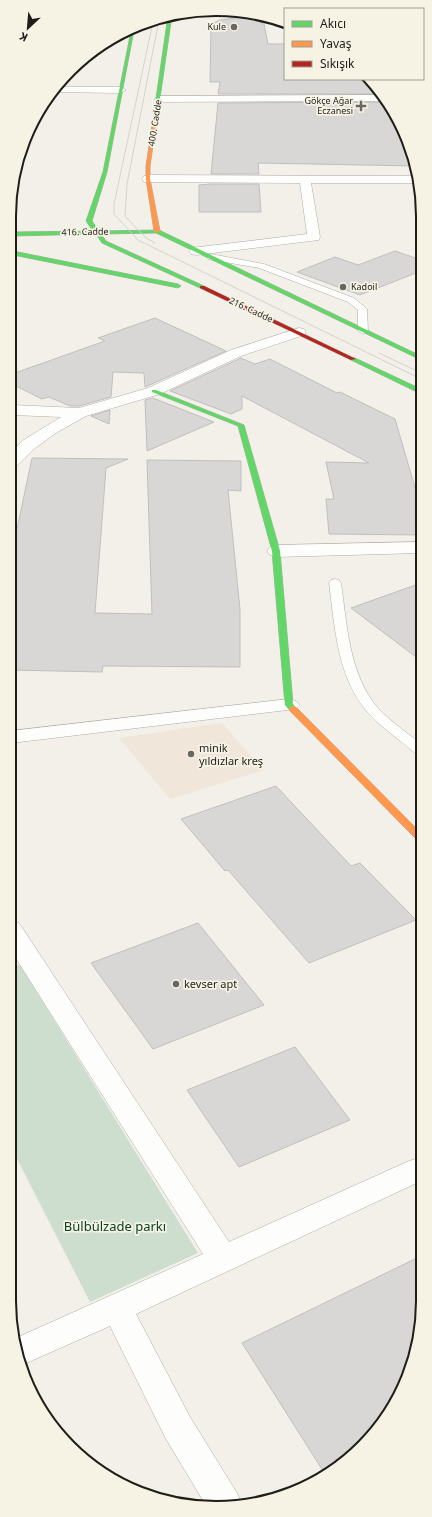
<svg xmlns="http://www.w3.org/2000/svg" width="432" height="1517" font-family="'Noto Sans',sans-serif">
  <rect width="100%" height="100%" fill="#f2f0e9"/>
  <!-- education -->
  <path fill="#f1e6da" d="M 222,723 L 264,770 L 170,799 L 119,738 Z"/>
  <!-- green -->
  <path fill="#cddecf" d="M 20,965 L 198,1253 L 90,1302 L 10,1145 L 10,968 Z"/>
  <!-- building -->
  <path fill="#d9d7d5" stroke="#c1bfbe" d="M 260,15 L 262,24 L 264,24 L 268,44 L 285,44 L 285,79 L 371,79 L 380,94 L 218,94 L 220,82 L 210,82 L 211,24 L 220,20 Z
    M 386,102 L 407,137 L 415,166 L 258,163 L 259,174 L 211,174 L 218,103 Z
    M 210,184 L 259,184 L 261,212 L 199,212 L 199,185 Z
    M 395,251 L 421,260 L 421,271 L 360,295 L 297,272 L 335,257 L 358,265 Z
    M 155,318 L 226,351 L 145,387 L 144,373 L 113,372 L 111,397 L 79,406 L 70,406 L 49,397 L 42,399 L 12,384 L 12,374 L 105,341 L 98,338 Z
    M 241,358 L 255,364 L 270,359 L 337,393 L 340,392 L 395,419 L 421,508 L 421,535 L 329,534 L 326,499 L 334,499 L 326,462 L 369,463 L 242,396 L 242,409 L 231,414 L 170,391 Z
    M 153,398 L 214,422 L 147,451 L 145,400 Z
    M 110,410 L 109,424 L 91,416 Z
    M 32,458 L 128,459 L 106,468 L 95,613 L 152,614 L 147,460 L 241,461 L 241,491 L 228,490 L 240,609 L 240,667 L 103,666 L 102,672 L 11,670 L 12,529 L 17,529 Z
    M 421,583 L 420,660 L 351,608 Z
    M 276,786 L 351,866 L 360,863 L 416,920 L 309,963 L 228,870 L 225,871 L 181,819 Z
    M 198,923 L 264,1005 L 153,1049 L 91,963 Z
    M 295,1047 L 350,1120 L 239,1167 L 187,1090 Z
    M 419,1257 L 419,1341 L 388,1416 L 342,1465 L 325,1474 L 242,1343 Z"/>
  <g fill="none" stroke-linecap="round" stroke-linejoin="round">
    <defs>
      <path id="lane" d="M 211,254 L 264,264 L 354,298 L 367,309 L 368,331 L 363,334 L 358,331 L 358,310 L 348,302 L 259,268 L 208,259 L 207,257 Z
        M 335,579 L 339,580 L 341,583 C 347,624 349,675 378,708 C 390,721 406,732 420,743 L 420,754 L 415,753 C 400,740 382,728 368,713 C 337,677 335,628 329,583 L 331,580 Z"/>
      <path id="street" d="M 58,87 L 121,87 L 126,90 L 121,93 L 52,92 Z
        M 381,95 L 385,101 L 159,102 L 154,99 L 159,96 Z
        M 148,175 L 418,176 L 420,183 L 311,183 L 320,237 L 319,240 L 196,255 L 191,254 L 189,251 L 191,248 L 307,234 L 300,183 L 144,182 L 142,179 L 144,176 Z
        M 299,328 L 304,329 L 306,332 L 304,335 L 241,356 L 160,394 L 86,416 L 56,433 L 34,449 L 18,465 L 12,466 L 12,452 L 22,441 L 61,417 L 12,415 L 12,405 L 79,408 L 148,388 L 231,350 Z
        M 421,542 L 421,553 L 276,557 L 270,555 L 267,551 L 270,547 L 276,545 Z
        M 289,699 L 296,701 L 300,705 L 296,709 L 11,743 L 11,731 Z
        M 10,921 L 19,923 L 229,1242 L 409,1161 L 419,1158 L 419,1182 L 136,1314 L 190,1417 L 237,1493 L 242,1504 L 207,1507 L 166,1439 L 110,1326 L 22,1365 L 16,1338 L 203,1254 L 10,949 Z"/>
      <path id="fast" d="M 172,15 L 158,112 L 156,113 L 154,112 L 168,16 Z
        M 134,30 L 107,172 L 92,221 L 99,231 L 159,230 L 421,356 L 421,360 L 156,233 L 101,234 L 106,241 L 204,286 L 204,288 L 200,288 L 102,243 L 96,234 L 13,236 L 13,232 L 93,231 L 86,221 L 103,172 L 131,31 Z
        M 13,251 L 178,284 L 181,286 L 178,288 L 13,255 Z
        M 351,358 L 355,358 L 421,389 L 421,394 L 351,360 Z
        M 152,390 L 156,390 L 244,425 L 280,551 L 293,704 L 297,709 L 296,711 L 290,711 L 285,705 L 272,551 L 238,426 L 152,392 Z"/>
      <path id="slow" d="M 156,111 L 158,112 L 150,166 L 150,179 L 160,231 L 157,233 L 154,231 L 146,179 L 146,166 L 154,112 Z
        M 293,706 L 296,707 L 420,832 L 420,841 L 417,840 L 290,711 L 289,709 L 290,707 Z"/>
      <path id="jam" d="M 200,286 L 204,286 L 356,359 L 351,360 L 200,288 Z"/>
    </defs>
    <!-- lane casing -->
    <use href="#lane" stroke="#afada8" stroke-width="1"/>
    <!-- street casing -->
    <use href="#street" stroke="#afada8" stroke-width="1"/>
    <!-- fast casing -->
    <use href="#fast" stroke="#afada8" stroke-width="1"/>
    <!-- slow casing -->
    <use href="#slow" stroke="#afada8" stroke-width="1"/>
    <!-- jam casing -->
    <use href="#jam" stroke="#afada8" stroke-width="1"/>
    <!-- lane -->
    <use href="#lane" fill="#fdfdfc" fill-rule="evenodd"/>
    <!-- street -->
    <use href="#street" fill="#fdfdfc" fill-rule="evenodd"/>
    <!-- fast -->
    <use href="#fast" fill="#63d668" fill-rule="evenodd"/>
    <!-- slow -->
    <use href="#slow" fill="#ff974d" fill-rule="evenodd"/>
    <!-- jam -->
    <use href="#jam" fill="#b3261e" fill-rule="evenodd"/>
    <!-- tram -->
    <path stroke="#d3d3d1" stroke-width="1" d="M 153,22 L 114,204 L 114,214 L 138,240 L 421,379
      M 155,243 L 146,238 L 125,216 L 127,184 L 159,20
      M 379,353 L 421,373"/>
  </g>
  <!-- markers -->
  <g fill="#686761" stroke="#f6f3e5" stroke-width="1.5">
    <circle cx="234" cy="27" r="4"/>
    <path d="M359 100h4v4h4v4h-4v4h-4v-4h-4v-4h4z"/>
    <circle cx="343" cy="287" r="4"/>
    <circle cx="191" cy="754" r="4"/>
    <circle cx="176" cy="984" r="4"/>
  </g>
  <g text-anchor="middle" stroke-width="3.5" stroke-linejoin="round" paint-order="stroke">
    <!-- far-poi labels -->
    <g font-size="9" fill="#1e1d18" stroke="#f6f3e5" text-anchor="end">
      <text x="226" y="30">Kule</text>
      <text x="353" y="104">Gökçe Ağar<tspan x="353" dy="10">Eczanesi</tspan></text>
      <text x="351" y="290" text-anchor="start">Kadoil</text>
    </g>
    <!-- far-street labels -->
    <g font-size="9" fill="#1e1d18" stroke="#f6f3e5">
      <text transform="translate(155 123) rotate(-81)" y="3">400. Cadde</text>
      <text transform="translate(85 232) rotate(-1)" y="3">416. Cadde</text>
      <text transform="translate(251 310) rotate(25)" y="3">216. Cadde</text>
    </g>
    <!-- poi labels -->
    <g font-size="11" fill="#1e1d18" stroke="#f6f3e5" text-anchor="start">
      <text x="199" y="752">minik<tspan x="199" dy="13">yıldızlar kreş</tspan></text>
      <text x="184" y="988">kevser apt</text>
    </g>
    <!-- near-park labels -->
    <g font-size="13" fill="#084024" stroke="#f6f3e5">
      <text x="115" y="1231">Bülbülzade parkı</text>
    </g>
  </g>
  <!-- crop -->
  <path d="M0 0H432V1517H0ZM216 16H216A200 200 0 0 1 416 216V1301A200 200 0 0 1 216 1501H216A200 200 0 0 1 16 1301V216A200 200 0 0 1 216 16Z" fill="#f6f3e5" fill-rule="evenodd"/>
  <path fill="none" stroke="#1e1d18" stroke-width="2" d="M216 16H216A200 200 0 0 1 416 216V1301A200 200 0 0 1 216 1501H216A200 200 0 0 1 16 1301V216A200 200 0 0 1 216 16Z"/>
  <!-- legend -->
  <rect x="284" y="8" width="140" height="72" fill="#f6f3e5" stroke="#a09d93"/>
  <rect x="292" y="21" width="20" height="6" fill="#63d668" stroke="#a09d93"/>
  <text x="320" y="28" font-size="12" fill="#1e1d18">Akıcı</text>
  <rect x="292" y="41" width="20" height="6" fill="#ff974d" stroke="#a09d93"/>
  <text x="320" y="48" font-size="12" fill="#1e1d18">Yavaş</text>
  <rect x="292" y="61" width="20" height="6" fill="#b3261e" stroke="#a09d93"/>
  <text x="320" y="68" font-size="12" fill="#1e1d18">Sıkışık</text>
  <!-- north arrow -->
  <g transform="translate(28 28) rotate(206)" stroke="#f6f3e5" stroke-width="3" paint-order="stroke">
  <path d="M0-3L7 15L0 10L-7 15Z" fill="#1e1d18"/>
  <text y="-6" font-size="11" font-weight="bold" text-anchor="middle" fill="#1e1d18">K</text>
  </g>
</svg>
